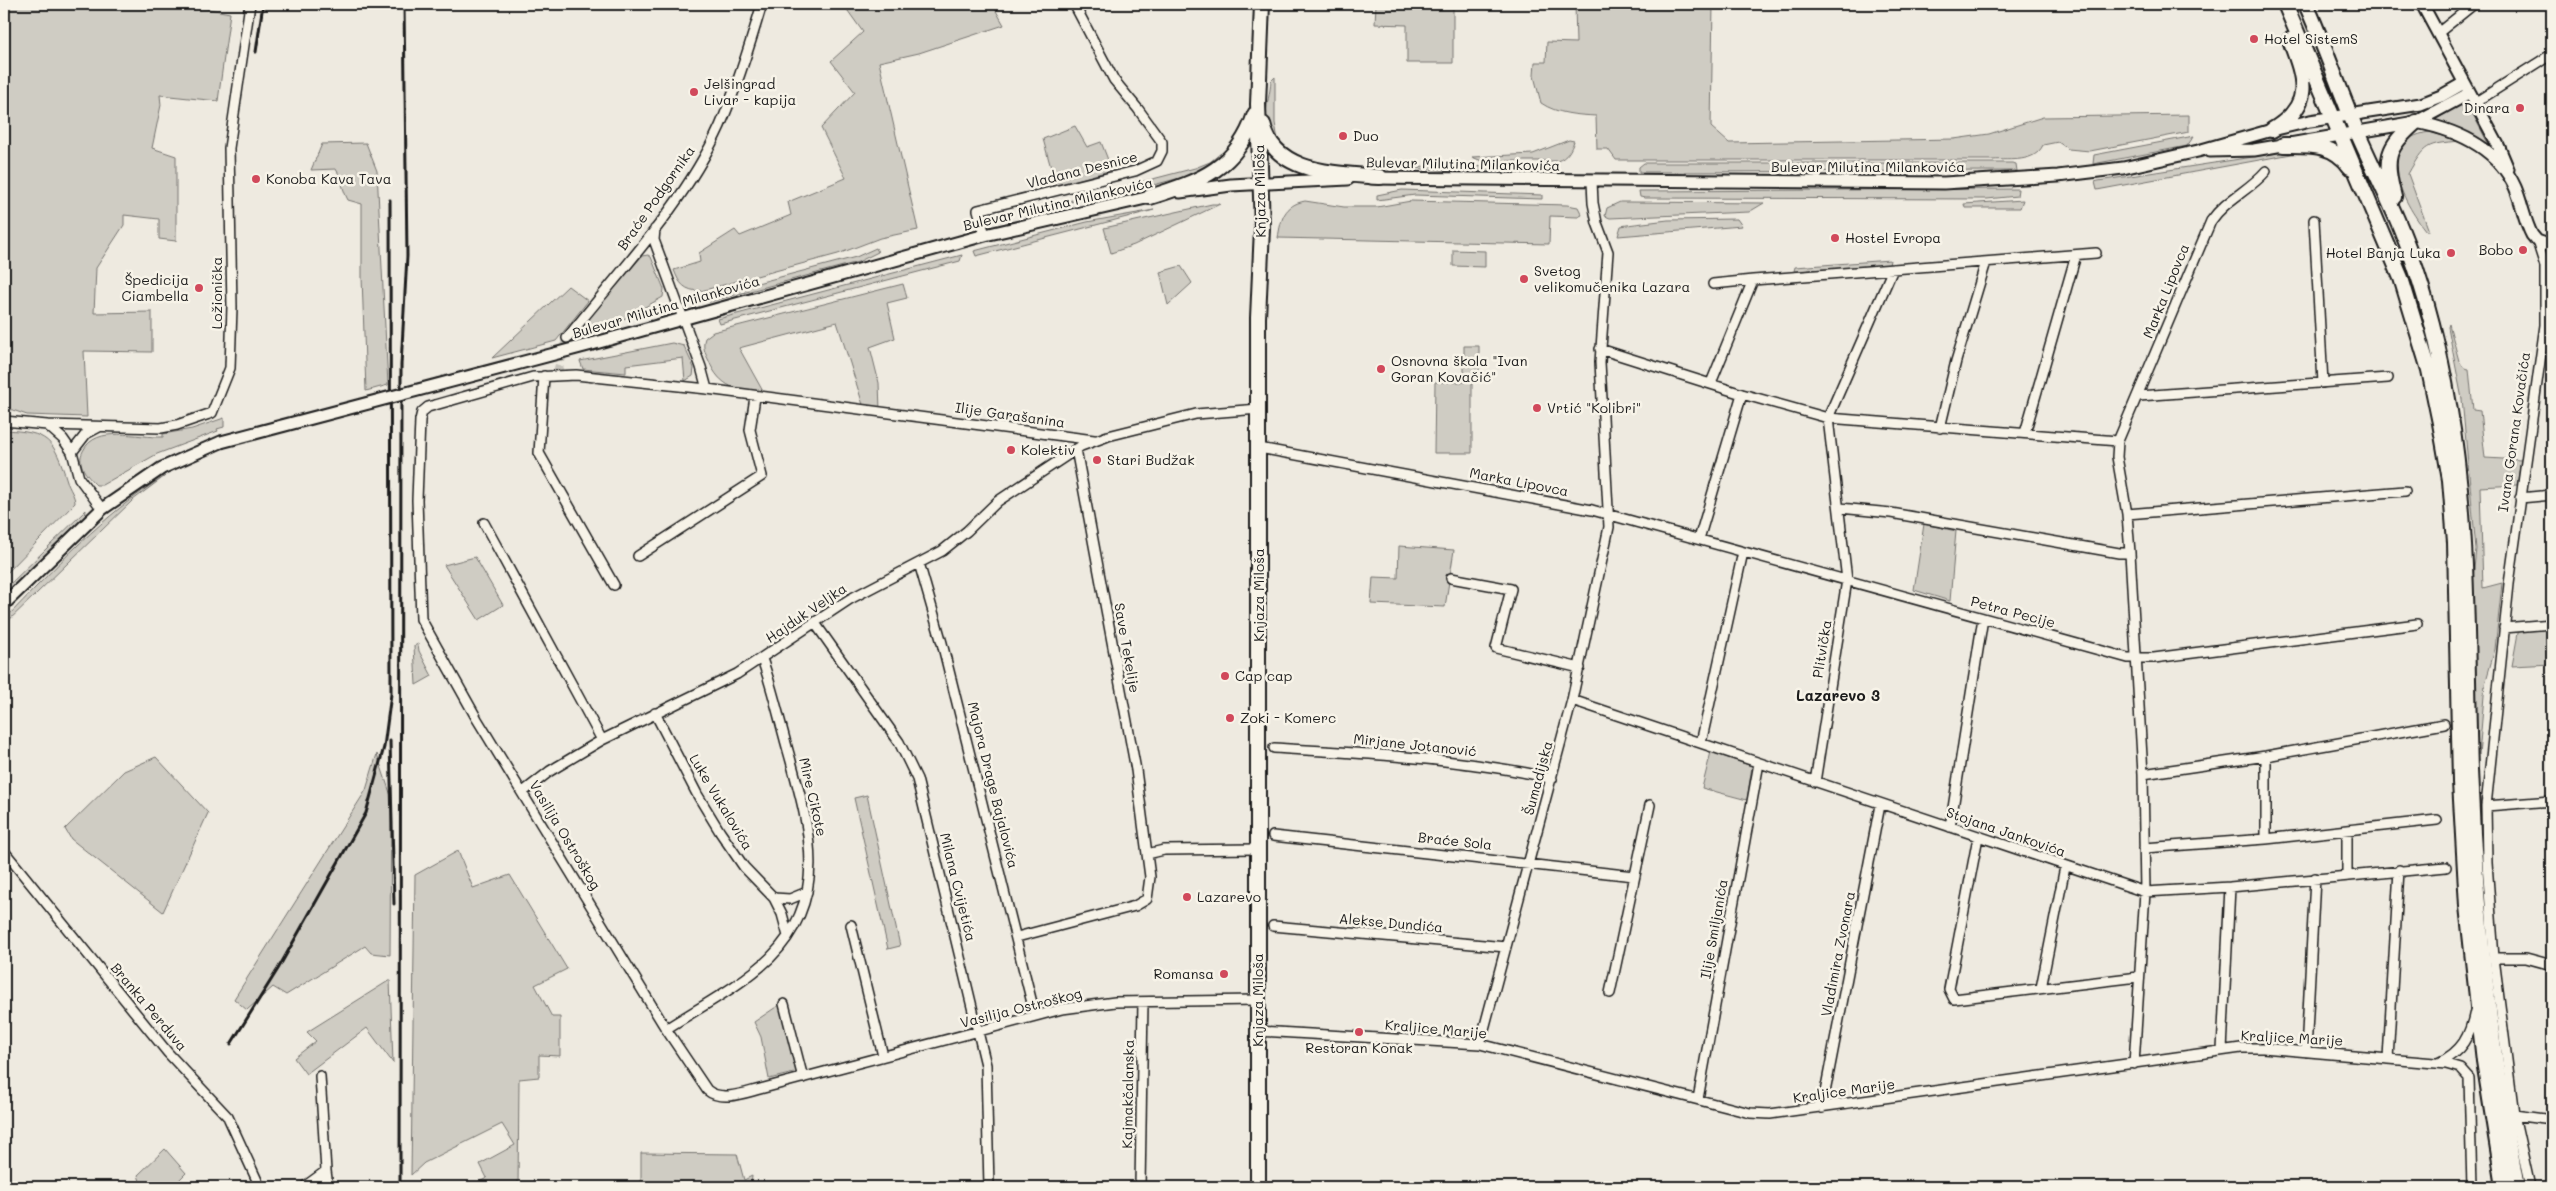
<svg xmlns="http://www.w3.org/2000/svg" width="2556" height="1191" font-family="Mali,sans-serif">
  <rect width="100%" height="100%" fill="#eeeae0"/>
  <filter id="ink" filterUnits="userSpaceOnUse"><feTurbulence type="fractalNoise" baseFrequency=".02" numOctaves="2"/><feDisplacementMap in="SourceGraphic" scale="10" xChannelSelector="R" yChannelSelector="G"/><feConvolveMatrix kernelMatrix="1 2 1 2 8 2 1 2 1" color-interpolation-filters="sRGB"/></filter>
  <g filter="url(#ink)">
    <!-- green -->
    <path fill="#cfccc3" stroke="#767470" d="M 4,4 L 182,4 L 230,13 L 218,101 L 160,95 L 161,105 L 152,148 L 176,156 L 176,241 L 159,239 L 159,219 L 124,215 L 124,225 L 96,268 L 94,313 L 152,312 L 152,352 L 84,351 L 87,417 L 27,415 L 4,407 Z
      M 843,4 L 1007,4 L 995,9 L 1004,25 L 919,53 L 879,62 L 918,230 L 880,238 L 838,254 L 701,291 C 685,291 679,284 674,270 L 700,262 L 699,253 L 735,230 L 740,236 L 791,215 L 788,202 L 846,178 L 821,128 L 855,92 L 831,61 L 863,32 Z
      M 1376,4 L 1453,4 L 1453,63 L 1407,63 L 1407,25 L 1375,24 Z
      M 1575,4 L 1713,4 L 1711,127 L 1729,143 L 1954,139 L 1989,134 L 2043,117 L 2189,115 L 2189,132 L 2090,151 L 2068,149 L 2058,142 L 2043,145 C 2035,163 2010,159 1993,160 L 1616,160 L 1608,149 L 1597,149 L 1596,116 C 1578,115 1557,114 1541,103 L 1534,76 L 1535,62 L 1546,62 L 1547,42 L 1576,43 Z
      M 1275,77 L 1275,123 L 1278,140 C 1258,119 1269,107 1271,81 Z
      M 2466,101 L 2490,147 L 2432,122 Z
      M 1075,126 L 1087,147 L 1101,142 L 1112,170 L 1056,186 L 1043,139 Z
      M 2430,132 L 2460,141 C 2426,144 2425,144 2408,174 L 2429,231 L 2426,231 C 2403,203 2370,140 2430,132 Z
      M 2194,136 L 2187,146 L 2093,164 L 2094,155 Z
      M 1569,140 L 1574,141 C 1571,150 1567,158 1557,161 L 1482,161 L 1472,157 L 1533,154 Z
      M 366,143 L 377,171 L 388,385 L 366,391 L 362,277 L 362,204 L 348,200 C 342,189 342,179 336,169 L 311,170 L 322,144 Z
      M 2304,149 L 2318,153 L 2297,153 L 2097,190 L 2095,182 L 2098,181 Z
      M 1221,153 L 1227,156 L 1202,172 L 1131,191 L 1053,205 L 1195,168 L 1210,162 Z
      M 1644,163 L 2012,163 L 2016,164 L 2017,171 L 1639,172 L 1639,167 Z
      M 1380,166 L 1538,167 L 1545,171 L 1544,173 L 1485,173 Z
      M 2018,189 L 2017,196 L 1987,199 L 1645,198 L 1640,197 L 1639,191 Z
      M 1402,190 L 1542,195 L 1542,199 L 1415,195 L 1377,200 L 1377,195 Z
      M 2023,200 L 2020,208 L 1965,208 L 1964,204 Z
      M 1305,201 L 1344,207 L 1377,207 L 1411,201 L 1567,205 L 1578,207 L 1582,215 L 1578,217 L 1550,216 L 1549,244 L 1278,238 C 1281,219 1284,205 1305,201 Z
      M 1620,202 L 1629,202 L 1764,203 L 1749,212 L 1610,218 L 1605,216 L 1607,208 Z
      M 1212,204 L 1220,204 L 1134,245 L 1111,253 L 1104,228 Z
      M 1154,210 L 976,256 L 974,251 L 1087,222 Z
      M 1737,219 L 1742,226 L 1618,236 L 1621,226 L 1627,225 L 1668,220 Z
      M 876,248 L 878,252 L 858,262 L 709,302 L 712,295 L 856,257 Z
      M 1453,250 L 1485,251 L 1485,267 L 1453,266 Z
      M 648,255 L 651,257 L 664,289 L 663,297 L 618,322 L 572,337 L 642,256 Z
      M 962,255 L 960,261 L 720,324 L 718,319 Z
      M 1890,260 L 1889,265 L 1794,271 L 1795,267 Z
      M 1181,266 L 1192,283 L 1168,305 L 1160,272 Z
      M 903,284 L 907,298 L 887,303 L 895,338 L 870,347 L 879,383 L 880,410 L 864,408 L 837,322 L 739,348 L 765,395 C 737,390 720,388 709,361 C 705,353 702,347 705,338 L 713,332 Z
      M 568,286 L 588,301 L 556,341 L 492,358 Z
      M 2449,324 L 2459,361 L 2464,368 L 2469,369 L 2473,410 L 2480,411 L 2485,458 L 2521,460 L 2517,485 L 2480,487 L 2483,588 L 2502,583 L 2495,649 L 2485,684 L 2479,755 L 2473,730 L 2472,589 L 2476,549 L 2462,399 L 2448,327 Z
      M 672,343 L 684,346 L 694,368 L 693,376 L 685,381 L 683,358 L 626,365 L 626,373 L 583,369 L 580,361 Z
      M 1464,346 L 1479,346 L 1479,375 L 1464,375 Z
      M 1435,382 L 1472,382 L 1472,453 L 1434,453 Z
      M 224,418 L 224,427 L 217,429 L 218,431 L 157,454 L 102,485 L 96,485 C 87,476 76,464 83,451 C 96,424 139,438 163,437 L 163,434 L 192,429 Z
      M 4,430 C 48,432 54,439 67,481 C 69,489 75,495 75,503 L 4,576 Z
      M 165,476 L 133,500 L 4,625 L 4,620 C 55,568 103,514 165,476 Z
      M 86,510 L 85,518 L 4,597 L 4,590 Z
      M 1924,524 L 1956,531 L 1950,601 L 1914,590 Z
      M 1399,546 L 1454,550 L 1445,607 L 1371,604 L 1373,577 L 1398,578 Z
      M 475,557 L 503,605 L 479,620 L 444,565 Z
      M 2552,629 L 2552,664 L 2512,666 L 2518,633 L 2521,631 Z
      M 418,644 L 419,651 L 432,676 L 416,685 L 414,646 Z
      M 1711,752 L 1752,766 L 1747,800 L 1702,788 Z
      M 377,754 L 391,796 L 390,955 L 371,953 L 365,946 L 286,995 L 273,987 L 247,1010 L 234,999 L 366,790 Z
      M 156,757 L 208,813 L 163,912 L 71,839 L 65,829 L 124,771 Z
      M 867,795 L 900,946 L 888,949 L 854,798 Z
      M 458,851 L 473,888 L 510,875 L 567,969 L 535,985 L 552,1017 L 560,1017 L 560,1056 L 539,1055 L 539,1077 L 519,1079 L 518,1187 L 469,1187 L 487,1178 L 480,1164 L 515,1145 L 502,1124 L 424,1163 L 411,1175 L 415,875 Z
      M 390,980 L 393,1063 L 367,1028 L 306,1074 L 294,1058 L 316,1041 L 307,1032 Z
      M 782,1003 L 802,1071 L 769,1079 L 761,1037 L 754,1022 Z
      M 165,1149 L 186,1173 L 172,1187 L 142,1187 L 138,1175 Z
      M 641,1153 L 737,1154 L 744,1180 L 752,1176 L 751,1187 L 641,1187 Z"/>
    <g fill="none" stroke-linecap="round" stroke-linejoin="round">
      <!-- minor-tunnel -->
      <path stroke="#c4c1b9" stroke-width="9" stroke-dasharray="9 4.5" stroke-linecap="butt" d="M 557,374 L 567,338"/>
      <defs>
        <path id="minor" d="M 2438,33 L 2474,4
          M 2476,102 L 2552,54
          M 2314,220 L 2323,383
          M 655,229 L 654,240 L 701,367 L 707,389
          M 985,235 L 978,210 L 1135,171 L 1157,161 L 1162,151 L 1162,142 L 1138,109 L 1114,80 L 1074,4
          M 1713,284 L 1753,280
          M 567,338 C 620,271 684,205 720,126 C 737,87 750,45 762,4
          M 1600,349 L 1742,394 L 1828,418 L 2118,441 L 2117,457 L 2127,514 L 2130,553 L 2143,774 L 2145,892 L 2134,1064
          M 544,376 L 539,453 L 614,585
          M 1711,383 L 1753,280 L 2096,253
          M 2139,396 L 2388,378
          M 4,421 L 47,425 L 63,439 L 72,452 L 79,478 L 102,509
          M 47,425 L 161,428 L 177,425 L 212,413 L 230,368 L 232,307 L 229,148 L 250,4
          M 1940,428 L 1956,361 L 1986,262
          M 2025,433 L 2076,255
          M 1094,440 L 707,389 L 576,375 L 533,377 L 428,407 L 422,412 L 420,420 L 417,500 L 421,619 L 477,719 L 666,1029 L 707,1090 C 721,1102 744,1093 760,1089 L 1062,1009 L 1115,1002 L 1258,1000
          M 2118,441 L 2211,221 C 2225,200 2250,190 2266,171
          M 1259,448 L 1592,510 L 2128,658 L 2154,658 L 2417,624
          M 72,452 L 86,434 L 99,427
          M 2520,498 L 2552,495
          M 1840,508 L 1891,513 L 2119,553 L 2130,553
          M 2127,514 L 2405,491
          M 484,523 L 602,740
          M 1699,539 L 1742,394
          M 638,556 L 762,476 L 750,430 L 755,397
          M 919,563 L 942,643 L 1035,1015
          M 1451,578 L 1511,589 L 1496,648 L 1580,668
          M 815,623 L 899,742 L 917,779 L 986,1065 L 989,1187
          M 2504,628 L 2552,624
          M 1572,700 L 2145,892 L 2230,887 L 2446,867
          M 655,713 L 697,794 L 720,832 L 744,867 L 774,898 L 782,914 L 788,936
          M 1701,743 L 1743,552
          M 1274,748 C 1339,752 1404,755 1469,764 C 1497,768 1525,771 1552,779
          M 2143,774 L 2266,756 L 2444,724
          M 1815,782 L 1847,580 L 1828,418 L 1893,269
          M 523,792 L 550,771 L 602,740 L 737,674 L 850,599 L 942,551 L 967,531 L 998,501 L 1081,446 L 1108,436 L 1196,414 L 1259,409
          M 2486,806 L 2552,801
          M 1950,827 L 1983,618
          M 1273,836 L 1634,876
          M 1978,837 L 1949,989 L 1954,999 L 2138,977
          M 2266,839 L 2266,756
          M 2144,848 L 2266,839 L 2437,820
          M 4,851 L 168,1053 L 228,1117 L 260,1187
          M 1147,854 L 1164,850 L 1257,849
          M 2347,875 L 2347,831
          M 774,898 L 790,899 L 807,892
          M 851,925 L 883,1056
          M 1273,926 L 1506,947
          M 1017,937 L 1135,906 L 1147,899 L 1150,877 L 1136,770 L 1076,449
          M 2494,958 L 2526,958 L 2552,965
          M 2041,988 L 2065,867
          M 1610,993 L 1650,805
          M 784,1004 L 803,1078
          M 666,1029 C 700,1007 742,985 770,958 C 831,897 809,827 789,754 C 780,723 773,690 762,659
          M 1258,1031 L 1480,1044 L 1750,1113 L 1770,1114 L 2241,1048 L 2263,1048 L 2446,1064 L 2460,1068 L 2469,1078 L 2472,1187
          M 1480,1044 L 1572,700 L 1609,527 L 1600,362 L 1608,252 L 1597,223 L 1593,203 L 1592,181
          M 2222,1050 L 2230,887
          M 2306,1052 L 2315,878
          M 2388,1059 L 2399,870
          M 2438,1063 C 2462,1052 2470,1036 2475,1011
          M 1698,1099 L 1759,763
          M 1822,1108 L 1880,805
          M 2514,1115 L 2552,1120
          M 326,1171 L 328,1187
          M 304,1187 L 326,1171 L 320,1076
          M 1140,1187 L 1143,1002
          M 2530,1187 L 2514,1115 L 2494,958 L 2487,863 L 2486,806 L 2509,584 L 2545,325 L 2545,266 L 2537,241"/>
        <path id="tertiary" d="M 2422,4 L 2498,145 L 2508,169
          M 2416,122 L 2470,93
          M 2210,151 L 2254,150 L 2416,122 C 2457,130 2497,147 2515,187 C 2522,203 2524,220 2532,235 L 2537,241 L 2552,246
          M 1371,178 L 1944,183 L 2058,176 L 2123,168 L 2198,151 L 2272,130 L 2310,121 L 2421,104 L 2441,96 L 2464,83
          M 1180,192 L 1231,185 L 1348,179
          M 592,344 L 985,235 L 1159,195
          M 4,604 L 102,509 L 162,468 L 221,442"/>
        <path id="primary" d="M 2285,4 L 2401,278 L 2429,370 L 2440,423 L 2450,480 L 2455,542 L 2460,782 L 2467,906 L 2484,1061 L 2504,1187
          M 2306,4 C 2325,47 2340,91 2358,134 C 2372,166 2388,197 2401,229 C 2424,285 2439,345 2449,405 C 2470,525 2466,648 2470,770 C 2475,910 2490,1049 2517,1187
          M 1263,124 C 1274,175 1338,173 1380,177
          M 2272,130 C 2314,105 2305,80 2290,40
          M 2283,145 C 2309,145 2333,143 2350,167
          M 1150,197 C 1201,181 1237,168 1255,114
          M 2394,197 C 2384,158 2386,148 2416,122
          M 1258,1187 L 1258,318 L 1262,228 L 1258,104 L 1262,4"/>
      </defs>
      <!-- minor casing -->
      <use href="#minor" stroke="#1c1c1c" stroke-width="12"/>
      <!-- tertiary casing -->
      <use href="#tertiary" stroke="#1c1c1c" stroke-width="15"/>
      <!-- primary casing -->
      <use href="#primary" stroke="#1c1c1c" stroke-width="18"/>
      <!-- minor -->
      <use href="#minor" stroke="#f7f3e8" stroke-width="9"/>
      <!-- tertiary -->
      <use href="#tertiary" stroke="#f7f3e8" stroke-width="11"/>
      <!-- primary -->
      <use href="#primary" stroke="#f7f3e8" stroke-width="14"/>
      <!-- rail -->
      <path stroke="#1c1c1c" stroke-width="3" d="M 256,52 L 263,4
        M 390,741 L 394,904
        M 231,1044 L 278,969 L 366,813 L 384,747 L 391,694 L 390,200
        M 400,1187 L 401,365 L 407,256 L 404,4"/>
      <defs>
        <path id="tertiary-bridge" d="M 221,442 L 592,344"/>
      </defs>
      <!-- tertiary-bridge casing -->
      <use href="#tertiary-bridge" stroke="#1c1c1c" stroke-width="15" stroke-linecap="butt"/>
      <!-- tertiary-bridge -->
      <use href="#tertiary-bridge" stroke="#f7f3e8" stroke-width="11"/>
    </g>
  </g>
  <!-- markers -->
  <g fill="#d1495b" stroke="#f7f3e8" stroke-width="2">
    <circle cx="2254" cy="39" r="5"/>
    <circle cx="694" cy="92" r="5"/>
    <circle cx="2520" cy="108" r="5"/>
    <circle cx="1343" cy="136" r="5"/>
    <circle cx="256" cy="179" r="5"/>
    <circle cx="1835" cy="238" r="5"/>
    <circle cx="2523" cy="250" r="5"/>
    <circle cx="2451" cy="253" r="5"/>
    <circle cx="1524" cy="279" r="5"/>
    <circle cx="199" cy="288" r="5"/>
    <circle cx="1381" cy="369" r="5"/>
    <circle cx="1537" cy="408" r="5"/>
    <circle cx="1011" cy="450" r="5"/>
    <circle cx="1097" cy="460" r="5"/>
    <circle cx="1225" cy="676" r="5"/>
    <circle cx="1230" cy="718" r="5"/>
    <circle cx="1187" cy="897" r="5"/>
    <circle cx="1224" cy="974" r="5"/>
    <circle cx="1359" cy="1032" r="5"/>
  </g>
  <g text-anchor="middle" stroke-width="5" stroke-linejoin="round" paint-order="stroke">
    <!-- poi labels -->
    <g font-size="14" fill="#1c1c1c" stroke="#f7f3e8" text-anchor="start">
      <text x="2264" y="44">Hotel SistemS</text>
      <text x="704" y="89">Jelšingrad<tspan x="704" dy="16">Livar - kapija</tspan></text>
      <text x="2510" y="113" text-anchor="end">Dinara</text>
      <text x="1353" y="141">Duo</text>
      <text x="266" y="184">Konoba Kava Tava</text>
      <text x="1845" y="243">Hostel Evropa</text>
      <text x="2513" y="255" text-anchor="end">Bobo</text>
      <text x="2441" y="258" text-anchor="end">Hotel Banja Luka</text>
      <text x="1534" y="276">Svetog<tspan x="1534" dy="16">velikomučenika Lazara</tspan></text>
      <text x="189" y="285" text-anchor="end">Špedicija<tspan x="189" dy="16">Ciambella</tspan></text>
      <text x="1391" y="366">Osnovna škola "Ivan<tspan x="1391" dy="16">Goran Kovačić"</tspan></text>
      <text x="1547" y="413">Vrtić "Kolibri"</text>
      <text x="1021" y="455">Kolektiv</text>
      <text x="1107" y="465">Stari Budžak</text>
      <text x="1235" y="681">Cap cap</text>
      <text x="1240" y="723">Zoki - Komerc</text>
      <text x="1197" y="902">Lazarevo</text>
      <text x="1214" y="979" text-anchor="end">Romansa</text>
      <text x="1359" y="1053" text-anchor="middle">Restoran Konak</text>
    </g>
    <!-- street labels -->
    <g font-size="14" fill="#1c1c1c" stroke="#f7f3e8">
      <text transform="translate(1463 164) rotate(1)" y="5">Bulevar Milutina Milankovića</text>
      <text x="1868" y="172">Bulevar Milutina Milankovića</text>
      <text transform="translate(1082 170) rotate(-14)" y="5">Vladana Desnice</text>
      <text transform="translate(1260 191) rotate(-91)" y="5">Knjaza Miloša</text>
      <text transform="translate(656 198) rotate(-55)" y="5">Braće Podgornika</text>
      <text transform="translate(1058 204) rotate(-13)" y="5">Bulevar Milutina Milankovića</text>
      <text transform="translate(2166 291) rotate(-68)" y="5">Marka Lipovca</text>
      <text transform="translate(217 293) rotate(-90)" y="5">Ložionička</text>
      <text transform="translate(666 307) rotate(-16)" y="5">Bulevar Milutina Milankovića</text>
      <text transform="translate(1010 415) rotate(8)" y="5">Ilije Garašanina</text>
      <text transform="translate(2514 432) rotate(-82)" y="5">Ivana Gorana Kovačića</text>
      <text transform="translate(1519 482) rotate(11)" y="5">Marka Lipovca</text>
      <text transform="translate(1259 595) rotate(-90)" y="5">Knjaza Miloša</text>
      <text transform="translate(2013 612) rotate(15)" y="5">Petra Pecije</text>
      <text transform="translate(806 613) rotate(-34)" y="5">Hajduk Veljka</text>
      <text transform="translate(1127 648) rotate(80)" y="5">Save Tekelije</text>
      <text transform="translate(1822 649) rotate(-81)" y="5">Plitvička</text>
      <text transform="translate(1415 745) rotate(6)" y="5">Mirjane Jotanović</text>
      <text transform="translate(1538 778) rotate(-75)" y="5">Šumadijska</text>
      <text transform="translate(993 785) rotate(76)" y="5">Majora Drage Bajalovića</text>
      <text transform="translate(813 797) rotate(77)" y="5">Mire Cikote</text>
      <text transform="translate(721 802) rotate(59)" y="5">Luke Vukalovića</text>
      <text transform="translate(2006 832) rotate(19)" y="5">Stojana Jankovića</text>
      <text transform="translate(565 835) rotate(59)" y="5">Vasilija Ostroškog</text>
      <text transform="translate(1455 841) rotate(6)" y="5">Braće Sola</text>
      <text transform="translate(958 887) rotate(76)" y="5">Milana Cvijetića</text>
      <text transform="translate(1391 923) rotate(5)" y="5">Alekse Dundića</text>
      <text transform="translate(1714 929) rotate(-80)" y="5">Ilije Smiljanića</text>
      <text transform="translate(1838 954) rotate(-79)" y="5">Vladimira Zvonara</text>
      <text transform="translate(1258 1000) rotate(-90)" y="5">Knjaza Miloša</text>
      <text transform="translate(149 1007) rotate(50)" y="5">Branka Perduva</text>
      <text transform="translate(1021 1008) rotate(-14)" y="5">Vasilija Ostroškog</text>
      <text transform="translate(1436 1029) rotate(5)" y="5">Kraljice Marije</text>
      <text transform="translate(2292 1038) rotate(3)" y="5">Kraljice Marije</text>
      <text transform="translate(1844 1091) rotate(-8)" y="5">Kraljice Marije</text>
      <text transform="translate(1128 1094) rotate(-89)" y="5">Kajmakčalanska</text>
    </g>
    <!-- neighbourhood labels -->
    <g font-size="15" font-weight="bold" fill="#1c1c1c" stroke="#f7f3e8">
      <text x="1838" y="701">Lazarevo 3</text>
    </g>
  </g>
  <!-- margin -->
  <rect width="2556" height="1191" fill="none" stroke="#f7f3e8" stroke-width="20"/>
  <rect x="10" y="10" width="2536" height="1171" fill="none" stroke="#1c1c1c" stroke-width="2" filter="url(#ink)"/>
</svg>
